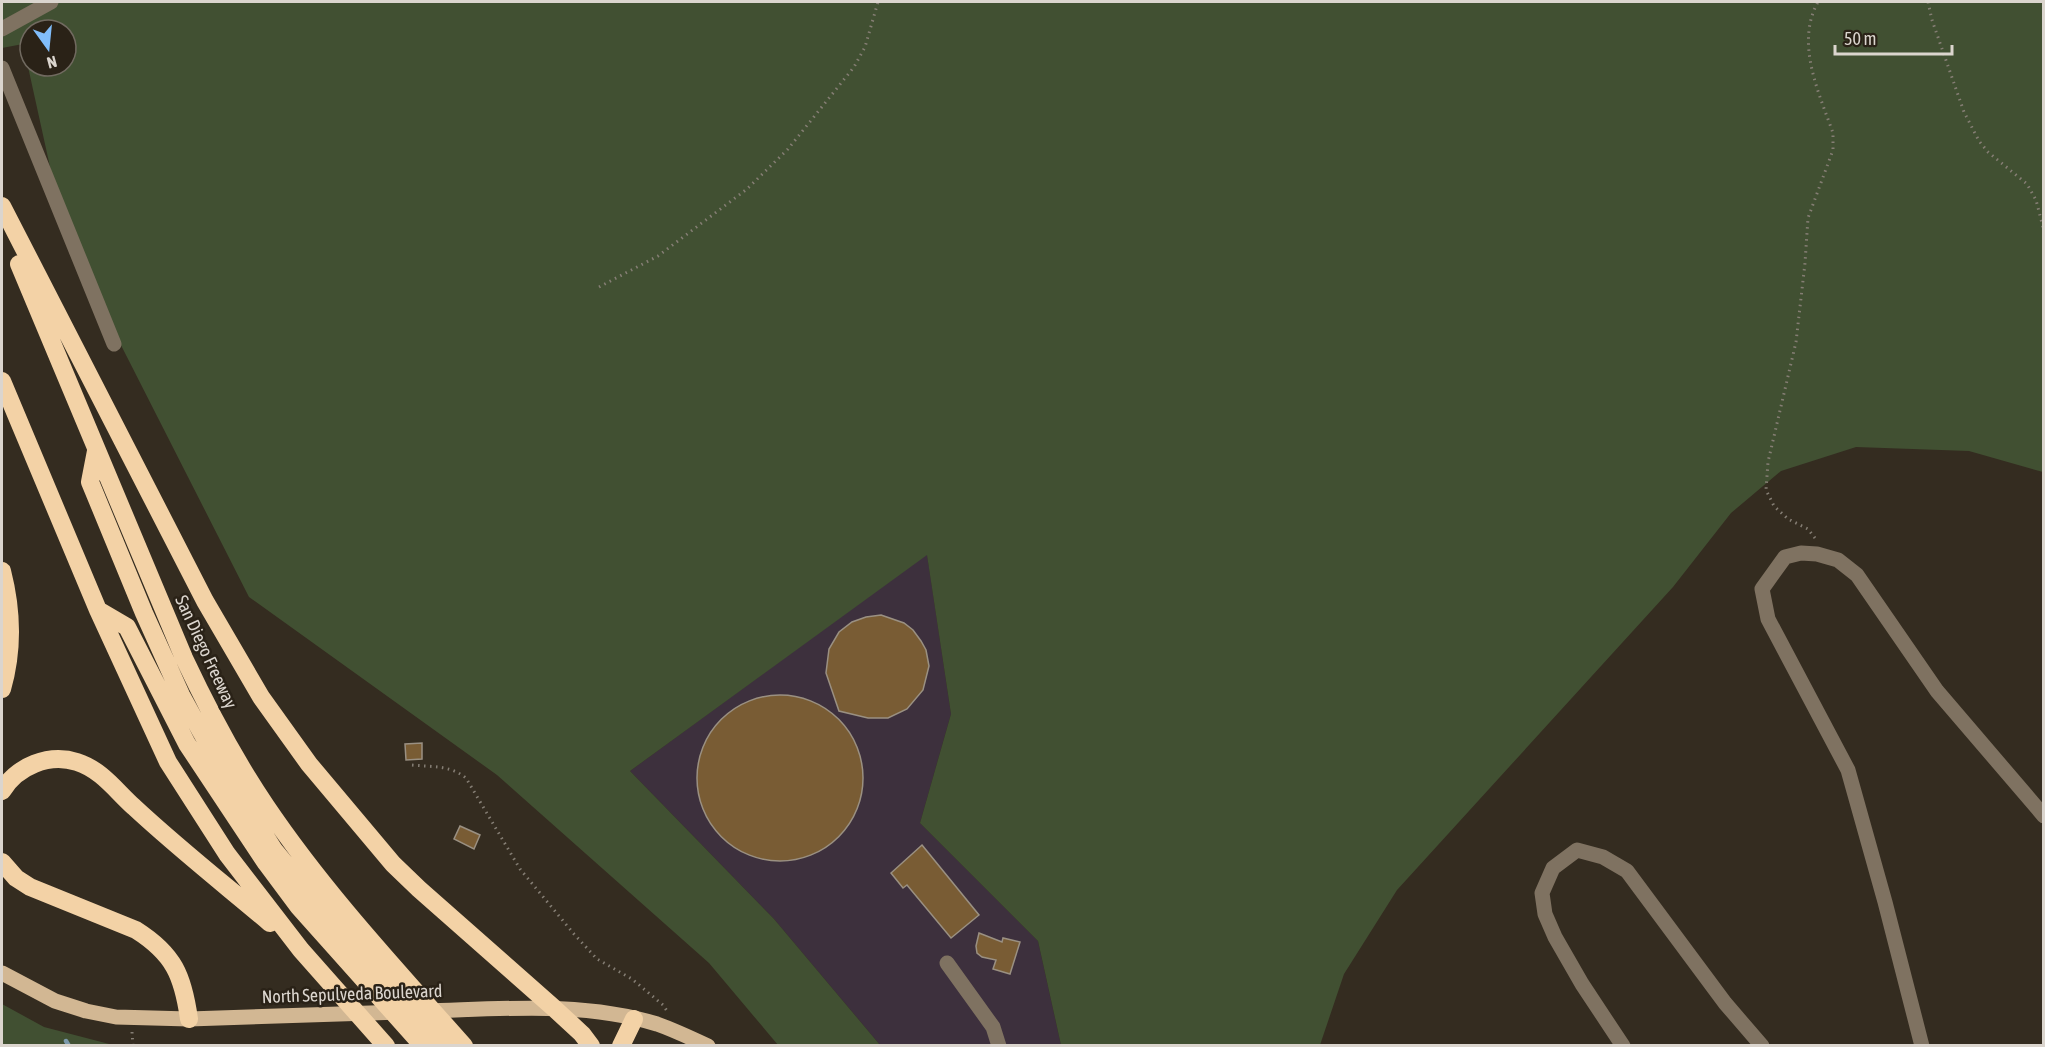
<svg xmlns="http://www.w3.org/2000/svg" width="2045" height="1047" font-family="'Asap Condensed',sans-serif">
  <rect width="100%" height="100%" fill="#342c20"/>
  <!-- industrial -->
  <path fill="#3d303d" d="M 927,554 L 951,714 L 920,823 L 1038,941 L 1061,1045 L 880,1045 L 774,919 L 630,771 Z"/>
  <!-- green -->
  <path fill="#415032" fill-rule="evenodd" d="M 2,2 L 2043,2 L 2043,472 L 1969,451 L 1856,447 L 1781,471 L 1731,513 L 1673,587 L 1397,890 L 1344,974 L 1320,1045 L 1061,1045 L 1038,941 L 920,823 L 951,714 L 927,555 L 630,771 L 774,919 L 880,1045 L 778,1045 L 709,963 L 497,775 L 249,597 L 65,235 L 23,44 L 2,48 ZM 30,30 L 66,30 L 66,66 L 30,66 Z
    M 2,1004 L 44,1027 L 113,1045 L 2,1045 Z"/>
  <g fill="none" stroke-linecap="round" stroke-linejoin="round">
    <!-- stream -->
    <path stroke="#7c9aac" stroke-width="4.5" d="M 66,1041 L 69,1046"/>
  </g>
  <!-- building -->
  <path fill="#795c34" stroke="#9a9082" stroke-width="1.5" d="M 881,615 L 904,623 L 913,630 L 921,641 L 926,650 L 929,666 L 923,690 L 907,709 L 888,718 L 868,718 L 839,711 L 826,673 L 829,649 L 839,632 L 852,622 L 866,617 Z
    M697 778a83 83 0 1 1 166 0a83 83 0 1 1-166 0Z
    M 422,743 L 422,759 L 406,760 L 405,744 Z
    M 460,826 L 480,835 L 474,849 L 454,839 Z
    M 922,845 L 979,915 L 951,938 L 907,885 L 903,888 L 891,873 Z
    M 979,933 L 1002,942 L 1003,938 L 1020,942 L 1010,974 L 993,969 L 996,960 L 982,957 L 977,953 L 976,946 Z"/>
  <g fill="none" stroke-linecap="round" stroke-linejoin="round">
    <!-- path -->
    <path stroke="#857e74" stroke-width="3" stroke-dasharray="1.5 4.5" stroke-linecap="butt" d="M 1928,2 L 1932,20 L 1964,112 L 1979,141 L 1988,152 L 2027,184 L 2036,200 L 2044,231
      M 599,287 L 658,256 L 747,189 L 788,149 L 854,67 L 865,47 L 878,2
      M 1815,538 L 1808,529 L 1788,519 L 1774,506 L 1766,490 L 1768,462 L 1796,342 L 1805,263 L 1808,218 L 1833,150 L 1833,133 C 1819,93 1795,43 1818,2
      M 412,765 C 432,767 450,765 466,778 L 520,869 L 574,934 L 597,959 L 632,979 L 663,1005 L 667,1011
      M 132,1032 L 133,1046"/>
    <!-- minor -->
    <path stroke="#7f7261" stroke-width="15" d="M 2,29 L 51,2
      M 2,68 L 114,344
      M 947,963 L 993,1027 L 999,1046
      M 1623,1046 L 1582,984 L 1555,937 L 1545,914 L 1542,893 L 1553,868 L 1577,850 L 1603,857 L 1627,871 L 1725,1003 L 1762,1046
      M 1922,1046 L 1885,902 L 1848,770 L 1768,619 L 1762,589 L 1785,557 L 1801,553 L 1817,554 L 1838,560 L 1857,575 L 1937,691 L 2044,816"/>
    <!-- major -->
    <path stroke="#d2b793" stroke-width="15" d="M 2,973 L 55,1001 L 86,1011 L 116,1017 L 189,1019 L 401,1012
      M 425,1011 C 501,1009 583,1001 657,1024 C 674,1030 691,1038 708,1046"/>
    <!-- highway -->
    <path stroke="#f3d2a6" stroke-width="18" d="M 2,206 L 205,601 L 261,697 L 309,764 L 393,864 L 419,889 L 555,1009 L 582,1034 L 591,1046
      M 19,264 L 184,658 C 208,709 234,759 266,806 C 324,892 395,968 464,1046
      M 2,381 L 98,610 L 168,762 L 227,854 L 247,880 L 301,950 L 386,1046
      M 96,451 L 90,482 L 144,613 L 181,695 L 215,757 L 274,850 L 355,949 L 441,1046
      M 2,571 C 12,610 13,651 2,689
      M 98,610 L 127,627 L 187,744 L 266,863 L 298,906 L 423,1046
      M 2,791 C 17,766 49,753 77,762 C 102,770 116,791 134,807 C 178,848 225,885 270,923
      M 2,862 L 16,878 L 30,887 L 136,930 C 174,954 183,976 189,1019
      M 621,1046 L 634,1019"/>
  </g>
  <g text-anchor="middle" stroke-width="5" stroke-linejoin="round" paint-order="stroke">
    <!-- street labels -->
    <g font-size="18" fill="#dbd5ce" stroke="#2a2217">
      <text transform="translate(206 652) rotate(65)" y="6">San Diego Freeway</text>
      <text transform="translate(352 994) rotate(-2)" y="6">North Sepulveda Boulevard</text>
    </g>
  </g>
  <!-- border -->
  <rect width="2045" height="1047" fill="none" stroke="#dbd5ce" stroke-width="6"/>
  <!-- north arrow -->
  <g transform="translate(48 48) rotate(165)"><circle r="28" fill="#2a2217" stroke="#716a60" stroke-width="1.5"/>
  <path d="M0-4.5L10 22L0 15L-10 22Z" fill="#81bdfa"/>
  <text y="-9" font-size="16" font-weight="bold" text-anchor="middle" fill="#dbd5ce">N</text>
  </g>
  <!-- scale -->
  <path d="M1835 45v9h117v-9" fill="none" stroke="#dbd5ce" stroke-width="3"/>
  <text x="1844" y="45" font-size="18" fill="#dbd5ce" stroke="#2a2217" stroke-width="4.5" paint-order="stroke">50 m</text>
</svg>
